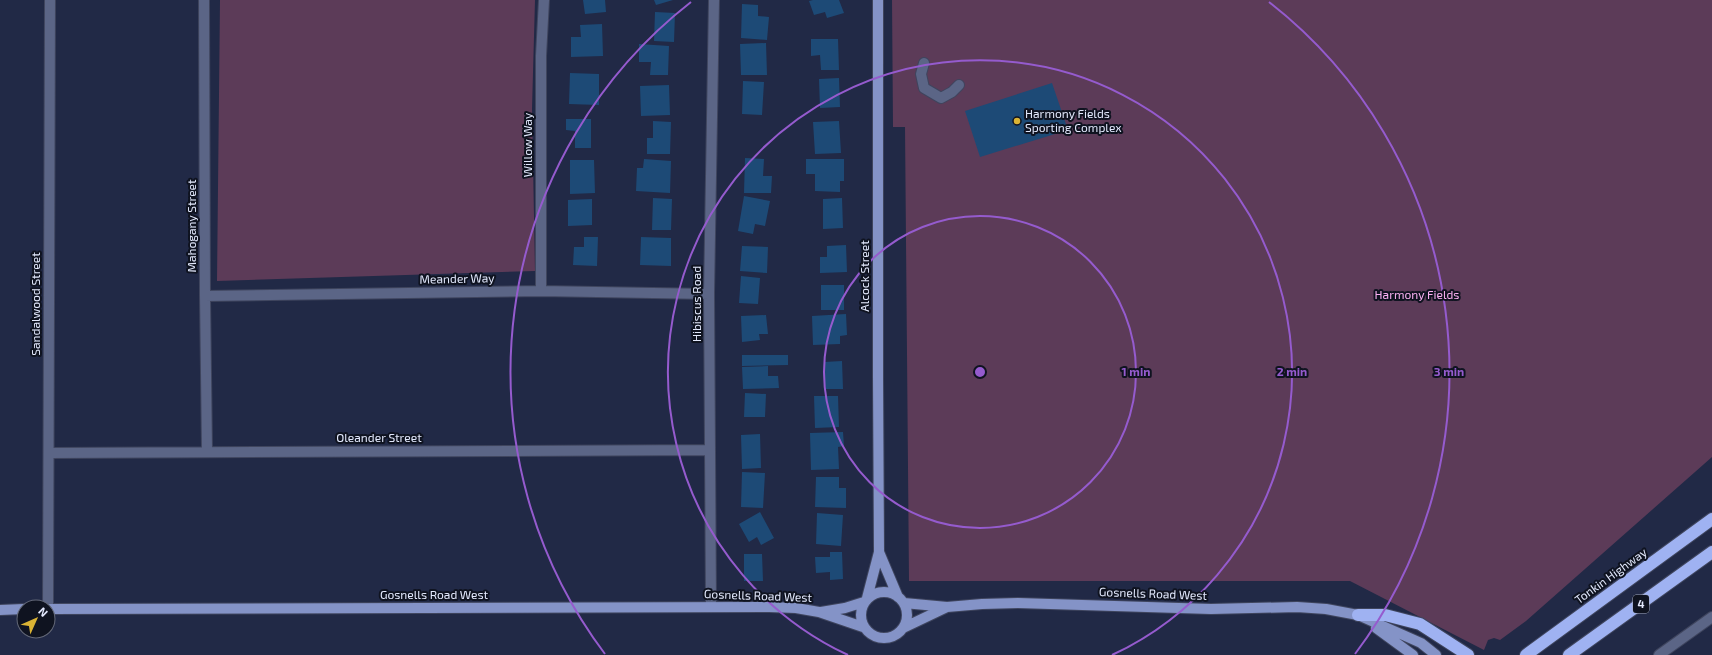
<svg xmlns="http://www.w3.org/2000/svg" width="1712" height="655" font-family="'Exo 2',sans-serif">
  <rect width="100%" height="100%" fill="#212946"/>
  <!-- green -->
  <path fill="#5c3b58" d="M 220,0 L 535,0 L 532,109 L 535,271 L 217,281 Z
    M 892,0 L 1712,0 L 1712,457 L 1526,621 L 1500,640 L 1494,638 L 1488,640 L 1484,650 L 1350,581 L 909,581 L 905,127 L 893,127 Z"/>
  <!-- building -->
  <path fill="#1d4a76" d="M 583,0 L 605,0 L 606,12 L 585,14 Z
    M 654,0 L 673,0 L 656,5 Z
    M 813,0 L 839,0 L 844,13 L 827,18 L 825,12 L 814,15 L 809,1 Z
    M 742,4 L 758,5 L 758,16 L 769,17 L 767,40 L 741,38 Z
    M 655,12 L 675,13 L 674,42 L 654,41 Z
    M 602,24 L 603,56 L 571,57 L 571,37 L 581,37 L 580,25 Z
    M 811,39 L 838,39 L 839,70 L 821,70 L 820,55 L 811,56 Z
    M 766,43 L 767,75 L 741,75 L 740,44 Z
    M 639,44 L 669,46 L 668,75 L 650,75 L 651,62 L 639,62 Z
    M 570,73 L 599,74 L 599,105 L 569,104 Z
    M 839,78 L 840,107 L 820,108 L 819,79 Z
    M 743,81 L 764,82 L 762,115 L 742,114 Z
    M 1052,83 L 1068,130 L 980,157 L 965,111 Z
    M 669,85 L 670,115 L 641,116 L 640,86 Z
    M 566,119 L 591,119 L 591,148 L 575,148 L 575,131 L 566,130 Z
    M 653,121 L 671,122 L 670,154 L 647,154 L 647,138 L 653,138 Z
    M 839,121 L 841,153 L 815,154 L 813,122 Z
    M 745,158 L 764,159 L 763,176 L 772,176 L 771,193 L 744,193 Z
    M 644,159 L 671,161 L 670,193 L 636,191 L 637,168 L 643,168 Z
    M 806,159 L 844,159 L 844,181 L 840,181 L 840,192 L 815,191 L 815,174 L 806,174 Z
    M 570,160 L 594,160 L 595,193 L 570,194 Z
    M 744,196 L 770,201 L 765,226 L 755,224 L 753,234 L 738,231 Z
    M 653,198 L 672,199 L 671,230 L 652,230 Z
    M 842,198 L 843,228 L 823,229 L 823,199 Z
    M 592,199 L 592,225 L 568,226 L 568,200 Z
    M 584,237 L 598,237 L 597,266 L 573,265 L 574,247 L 584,247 Z
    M 641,237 L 671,238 L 671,266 L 640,265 Z
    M 846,245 L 847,272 L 820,273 L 820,257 L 827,257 L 827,246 Z
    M 742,246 L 768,247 L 767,273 L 740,271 Z
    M 741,276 L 760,278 L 758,304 L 739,303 Z
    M 821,285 L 844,285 L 844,310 L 821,310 Z
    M 846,314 L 847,335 L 840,336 L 840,344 L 813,345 L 812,316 Z
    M 766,315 L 768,334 L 759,334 L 760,340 L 742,342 L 741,316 Z
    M 742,355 L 788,355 L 788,365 L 742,366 Z
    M 842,361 L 843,389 L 825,389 L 824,362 Z
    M 768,366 L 768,376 L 778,376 L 779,388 L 743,389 L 742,367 Z
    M 745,393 L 766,394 L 765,417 L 744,417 Z
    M 814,396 L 838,396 L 839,427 L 815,428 Z
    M 843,432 L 844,446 L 838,447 L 839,469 L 811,470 L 810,433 Z
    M 760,434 L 761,468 L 742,469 L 741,435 Z
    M 742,472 L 765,473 L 763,508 L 741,507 Z
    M 816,477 L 839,477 L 839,488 L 846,488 L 846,508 L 815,507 Z
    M 760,512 L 774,538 L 761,545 L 757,537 L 749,542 L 739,524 Z
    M 817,513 L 843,515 L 841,546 L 816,544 Z
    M 830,552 L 842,552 L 843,579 L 830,580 L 830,572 L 816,573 L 815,557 L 830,557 Z
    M 744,554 L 762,554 L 763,581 L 744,581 Z"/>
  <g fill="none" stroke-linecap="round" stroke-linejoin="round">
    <defs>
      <path id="minor" d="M 204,0 L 205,296 L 207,451
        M 924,63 L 921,74 L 924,88 L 941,98 L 952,92 L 959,85
        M 541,291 L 541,56 L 544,0
        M 205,296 L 541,291 L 709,294
        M 49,453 L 709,450
        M 711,607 L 709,294 L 714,0
        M 48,609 L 50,0
        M 1659,655 L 1712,617"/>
      <path id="major" d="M 879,552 L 898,597
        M861 615a23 23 0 1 1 46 0a23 23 0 1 1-46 0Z
        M 867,598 L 879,552 L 878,377 L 878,0
        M 904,603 L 947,607 L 982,604 L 1018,603 L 1211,609 L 1297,607 L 1326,609 L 1358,615 L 1421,643 L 1436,655
        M 48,609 L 769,607 L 796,608 L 819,612 L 863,627
        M 0,610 L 24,609
        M 821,612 L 845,608 L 864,602
        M 903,628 L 947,607
        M 1376,628 L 1413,655"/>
      <path id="highway" d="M 1358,615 L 1385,615 L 1420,624 L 1468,655
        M 1526,655 L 1712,519
        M 1569,655 L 1712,552"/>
    </defs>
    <!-- minor casing -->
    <use href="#minor" stroke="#3f455e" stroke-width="12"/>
    <!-- major casing -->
    <use href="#major" stroke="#3f455e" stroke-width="12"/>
    <!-- highway casing -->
    <use href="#highway" stroke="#3f455e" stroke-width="14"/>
    <!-- minor -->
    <use href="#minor" stroke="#5b6586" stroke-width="10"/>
    <!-- major -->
    <use href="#major" stroke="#8493c7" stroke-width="10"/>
    <!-- highway -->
    <use href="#highway" stroke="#9fb2f2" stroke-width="12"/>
  </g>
  <!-- distance rings -->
  <g fill="none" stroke="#955bce" stroke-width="2">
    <circle cx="980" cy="372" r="156"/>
    <path d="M848 655A312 312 0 1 1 1112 655"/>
    <path d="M605 654A469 469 0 0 1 691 2M1269 2A469 469 0 0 1 1355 654"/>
  </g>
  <!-- markers -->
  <circle fill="#dab334" stroke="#0f1320" stroke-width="1.5" cx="1017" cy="121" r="4"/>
  <g text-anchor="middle" stroke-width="4" stroke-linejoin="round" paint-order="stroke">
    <!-- shield labels -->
    <rect fill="#0f1320" stroke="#a3a9bb" stroke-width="1" x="1633" y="595" width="16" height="18" rx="3"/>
    <g font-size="11" font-weight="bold" fill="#e3e9fd">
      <text x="1641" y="608">4</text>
    </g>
    <!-- poi labels -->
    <g font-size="12" fill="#e3e9fd" stroke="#0f1320" text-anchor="start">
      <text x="1025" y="118">Harmony Fields<tspan x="1025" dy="14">Sporting Complex</tspan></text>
    </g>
    <!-- street labels -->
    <g font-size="12" fill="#e3e9fd" stroke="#0f1320">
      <text transform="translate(528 145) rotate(-90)" y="4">Willow Way</text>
      <text transform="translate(192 226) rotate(-90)" y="4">Mahogany Street</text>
      <text transform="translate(865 276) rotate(-90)" y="4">Alcock Street</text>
      <text transform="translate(457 279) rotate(-1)" y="4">Meander Way</text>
      <text transform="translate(36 304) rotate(-90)" y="4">Sandalwood Street</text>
      <text transform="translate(697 304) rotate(-90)" y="4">Hibiscus Road</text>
      <text x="379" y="442">Oleander Street</text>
      <text transform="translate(1611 576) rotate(-36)" y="4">Tonkin Highway</text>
      <text transform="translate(1153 594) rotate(2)" y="4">Gosnells Road West</text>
      <text x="434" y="599">Gosnells Road West</text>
      <text transform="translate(758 596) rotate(2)" y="4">Gosnells Road West</text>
    </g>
    <!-- park labels -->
    <g font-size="12" fill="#fcb1f3" stroke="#0f1320">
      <text x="1417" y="299">Harmony Fields</text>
    </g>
  </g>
  <circle cx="980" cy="372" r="6" fill="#955bce" stroke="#0f1320" stroke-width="2"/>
  <g font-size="12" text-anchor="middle" font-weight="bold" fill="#955bce" stroke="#0f1320" stroke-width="4" stroke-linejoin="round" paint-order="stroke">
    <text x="1136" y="376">1 min</text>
    <text x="1292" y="376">2 min</text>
    <text x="1449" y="376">3 min</text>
  </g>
  <!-- north arrow -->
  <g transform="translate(36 619) rotate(45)"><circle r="19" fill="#0f1320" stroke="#646978"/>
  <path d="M0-3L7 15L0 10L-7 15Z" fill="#dab334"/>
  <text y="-6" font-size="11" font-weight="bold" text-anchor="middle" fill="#e3e9fd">N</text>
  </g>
</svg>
